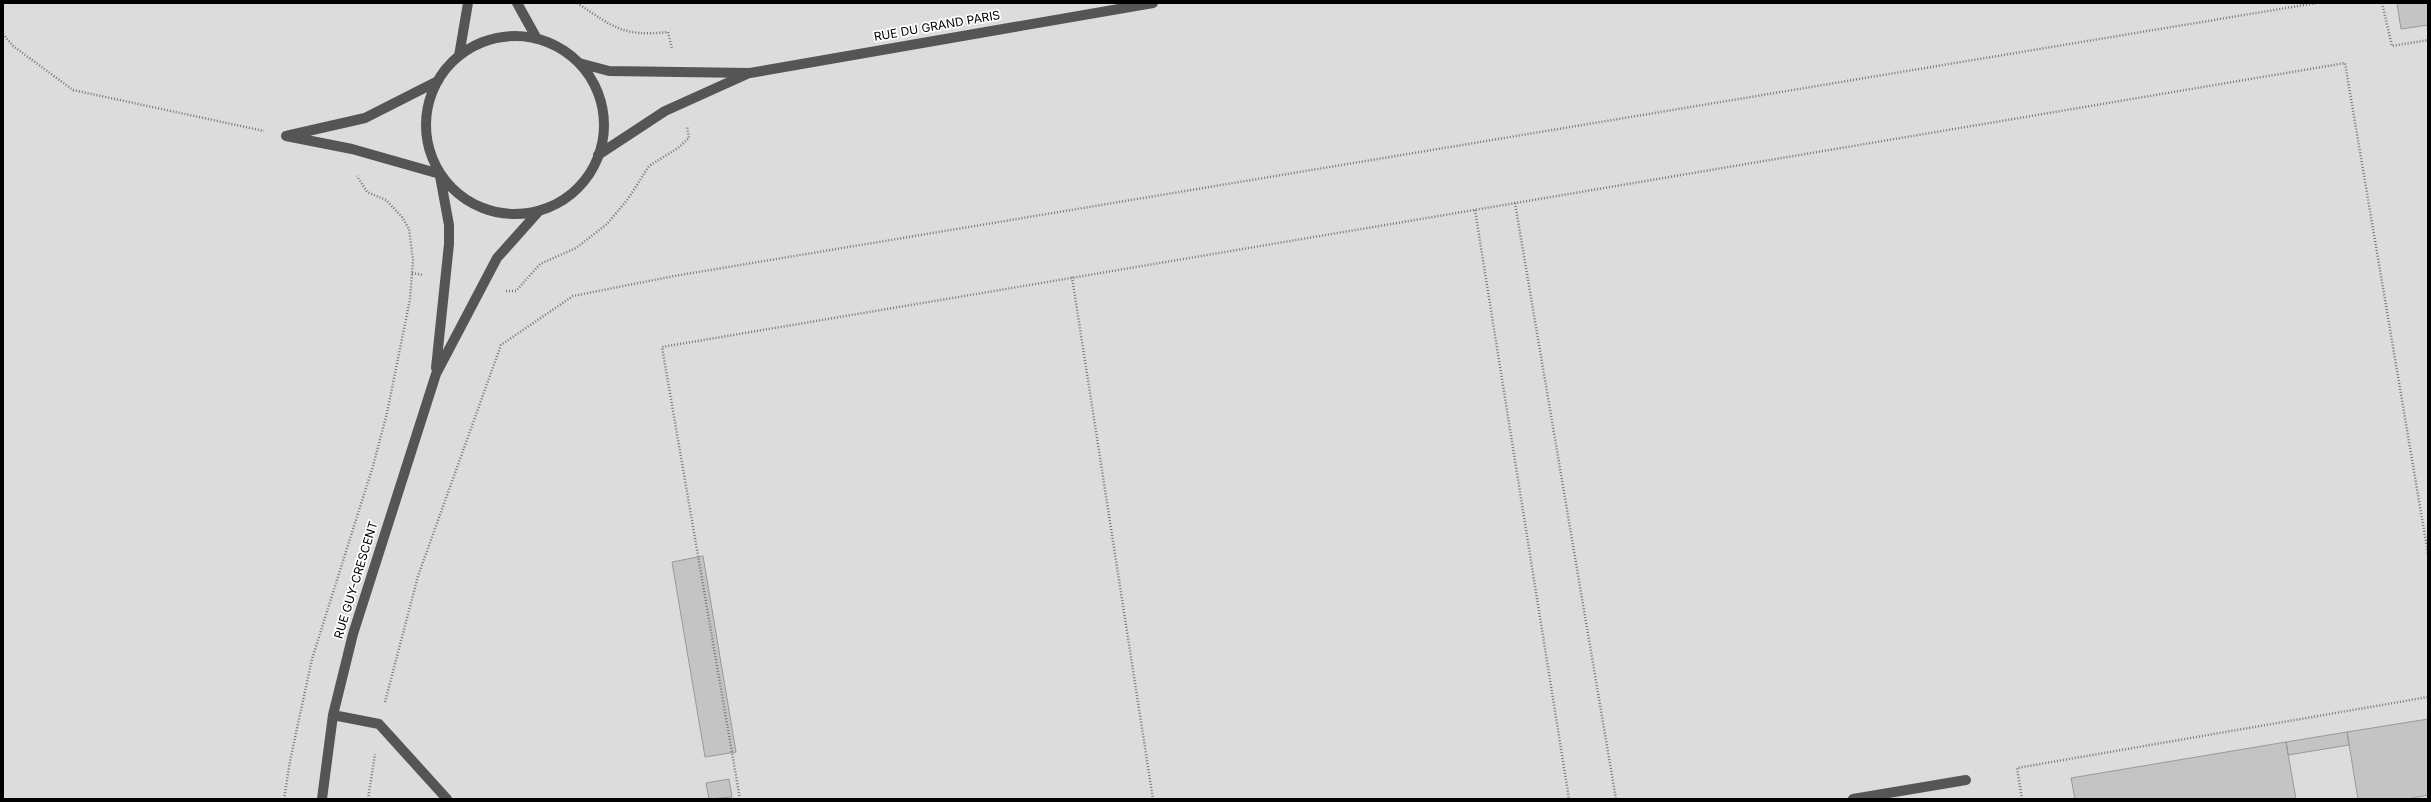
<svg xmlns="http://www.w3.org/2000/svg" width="2431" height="802" font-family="Inter,sans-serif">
  <rect width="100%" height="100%" fill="#fff"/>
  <!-- green -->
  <path fill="#dcdcdc" d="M 3,3 L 2428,3 L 2428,799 L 3,799 Z"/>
  <!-- building -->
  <path fill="#c4c4c4" stroke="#999" d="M 2397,3 L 2428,3 L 2428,25 L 2401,29 Z
    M 703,556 L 736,752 L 705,757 L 672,562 Z
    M 2428,719 L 2428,795 L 2408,799 L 2358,799 L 2347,732 Z
    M 2347,732 L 2349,745 L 2288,755 L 2286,742 Z
    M 2286,742 L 2296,799 L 2075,799 L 2071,778 Z
    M 729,779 L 732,797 L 709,799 L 706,783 Z"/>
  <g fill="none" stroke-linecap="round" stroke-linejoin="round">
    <!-- path -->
    <path stroke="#777" stroke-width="2.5" stroke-dasharray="1 2" stroke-linecap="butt" d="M 577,3 C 614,27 622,37 668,32 L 672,49
      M 2382,3 L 2392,46 L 2428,40
      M 3,34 L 13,46 L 73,90 L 264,131
      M 1515,203 L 1616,799
      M 1475,210 L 1569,799
      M 412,273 L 423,275
      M 1072,277 L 1153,799
      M 506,291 L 516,291 L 540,264 L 576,248 L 607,224 L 628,199 L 649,166 L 678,148 L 689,138 L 687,126
      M 385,702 L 418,576 L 501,345 L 573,296 L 674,276 L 2316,3
      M 284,799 L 290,761 L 312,659 L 373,466 L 387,413 L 410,299 L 413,260 L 409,229 L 402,217 L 386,200 L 367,192 L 357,176
      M 368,799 L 375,754
      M 740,799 L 662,347 L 2345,63 L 2428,554
      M 2022,799 L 2017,768 L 2428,697"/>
    <!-- minor -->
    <path stroke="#555" stroke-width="10" d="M 517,3 L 537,39
      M426 125a89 89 0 1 1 178 0a89 89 0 1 1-178 0Z
      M 459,56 L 468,3
      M 579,63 L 609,71 L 750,73 L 1153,3
      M 438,81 L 365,118 L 286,136 L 352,149 L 440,174
      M 598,155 L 665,111 L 747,74
      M 436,368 L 449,244 L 449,225 L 440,176
      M 333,715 L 379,724 L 447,799
      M 322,799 L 333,715 L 353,634 L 436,374 L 497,258 L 539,211
      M 1853,799 L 1966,780"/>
  </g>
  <g text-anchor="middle" stroke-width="3.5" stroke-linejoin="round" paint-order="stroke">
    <!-- street labels -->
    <g font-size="12" fill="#000" stroke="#fff">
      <text transform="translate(937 26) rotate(-10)" y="4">RUE DU GRAND PARIS</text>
      <text transform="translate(356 580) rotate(-73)" y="4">RUE GUY-CRESCENT</text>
    </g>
  </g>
  <!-- border -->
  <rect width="2431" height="802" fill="none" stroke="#000000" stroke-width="8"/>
</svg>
